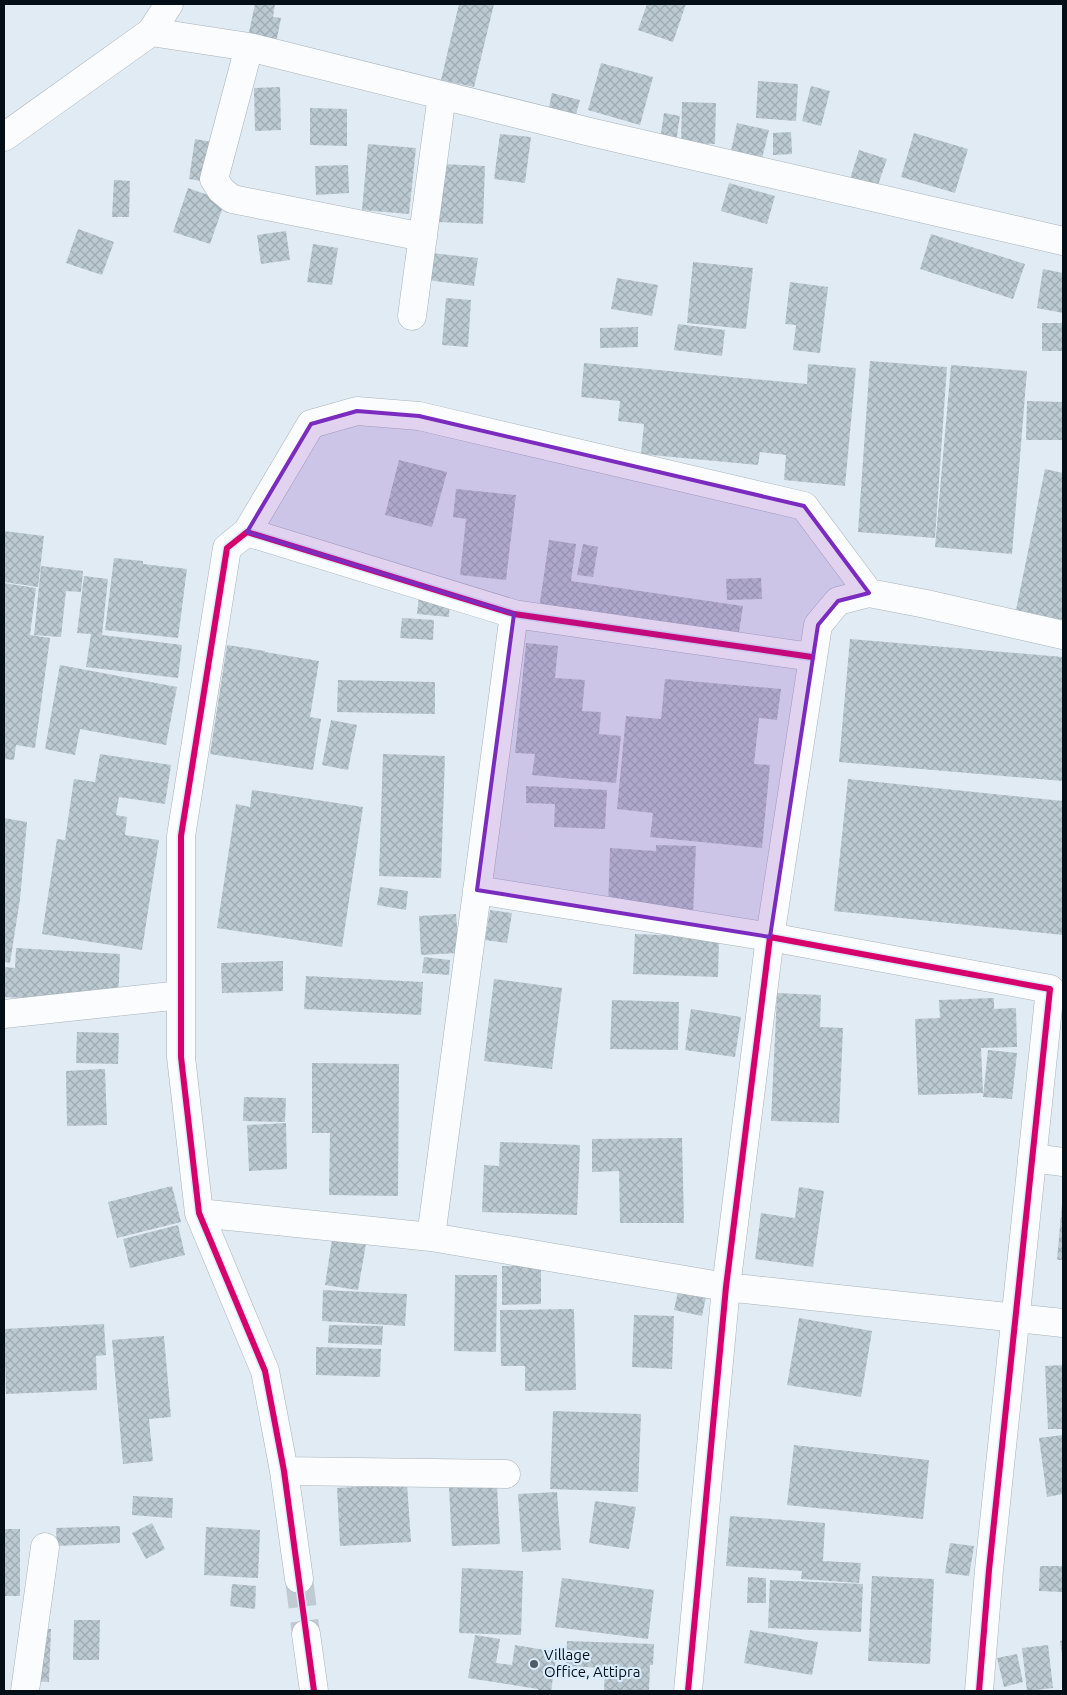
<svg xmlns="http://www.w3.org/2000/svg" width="1067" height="1695" font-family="Ubuntu,sans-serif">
  <defs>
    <pattern id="building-cross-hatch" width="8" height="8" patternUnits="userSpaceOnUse" patternTransform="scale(1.25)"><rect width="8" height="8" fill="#bbc9d0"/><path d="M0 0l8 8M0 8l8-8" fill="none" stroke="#9fabb2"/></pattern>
  </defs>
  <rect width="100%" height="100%" fill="#e1ebf3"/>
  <!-- building -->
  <path fill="url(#building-cross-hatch)" d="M 255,4 L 275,4 L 273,17 L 281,18 L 275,48 L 247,42 Z
    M 459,4 L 494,4 L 474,87 L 441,80 Z
    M 647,4 L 686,4 L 673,42 L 638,30 Z
    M 601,63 L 653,77 L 640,125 L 588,110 Z
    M 758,81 L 798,84 L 796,121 L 756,118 Z
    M 811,86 L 830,91 L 821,126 L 802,121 Z
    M 280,87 L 281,130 L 255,131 L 254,88 Z
    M 552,93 L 580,100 L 575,118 L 548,112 Z
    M 682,102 L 716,103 L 715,144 L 681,143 Z
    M 310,108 L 347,109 L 347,146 L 310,145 Z
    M 664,113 L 680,116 L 676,142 L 660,140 Z
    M 737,123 L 769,130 L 760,167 L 729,160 Z
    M 791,132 L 792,154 L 773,155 L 773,133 Z
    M 914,133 L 968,149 L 955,193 L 901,177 Z
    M 500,134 L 531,137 L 525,183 L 494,179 Z
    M 195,139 L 224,144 L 218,184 L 189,179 Z
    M 368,144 L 416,148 L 409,214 L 362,210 Z
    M 859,150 L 887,159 L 877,188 L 850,179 Z
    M 442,164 L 485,166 L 483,224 L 439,222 Z
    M 348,165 L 349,193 L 316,195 L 315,166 Z
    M 114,180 L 130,181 L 129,217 L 112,217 Z
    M 729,183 L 775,196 L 767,224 L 721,211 Z
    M 188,188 L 225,201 L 210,244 L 173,232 Z
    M 78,229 L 114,242 L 102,275 L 66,263 Z
    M 286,231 L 290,260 L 261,264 L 257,235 Z
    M 931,234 L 1025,264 L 1013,299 L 920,269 Z
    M 313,244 L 338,248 L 332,285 L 307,282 Z
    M 431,253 L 478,258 L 474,286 L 427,280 Z
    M 693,262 L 753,268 L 746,329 L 687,323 Z
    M 1043,269 L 1063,273 L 1063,313 L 1037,308 Z
    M 617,278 L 658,285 L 652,316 L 611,309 Z
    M 790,282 L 828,287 L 820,353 L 793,350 L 796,325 L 785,324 Z
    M 446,298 L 471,300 L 468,347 L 442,345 Z
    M 1042,323 L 1063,323 L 1063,351 L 1042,351 Z
    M 678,324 L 725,330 L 722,356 L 674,350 Z
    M 638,327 L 638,347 L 600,348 L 600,328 Z
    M 870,361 L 947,367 L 935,538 L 858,532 Z
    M 584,363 L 807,384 L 808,364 L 856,368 L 845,486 L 784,480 L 786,455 L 760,452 L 758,465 L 641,454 L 644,424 L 618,421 L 620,401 L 581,397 Z
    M 951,365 L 1027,371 L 1012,554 L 935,547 Z
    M 1027,401 L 1063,402 L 1063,440 L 1026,440 Z
    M 399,460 L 447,472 L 432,527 L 385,515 Z
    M 1045,469 L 1063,473 L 1063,620 L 1016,610 Z
    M 456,489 L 516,495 L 506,580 L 460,575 L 466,519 L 453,517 Z
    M 4,531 L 44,536 L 38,587 L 4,582 Z
    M 549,540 L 576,544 L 571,581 L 743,606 L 737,645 L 538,616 Z
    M 583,544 L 598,547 L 593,577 L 577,575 Z
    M 114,558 L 143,561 L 143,564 L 187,569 L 178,638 L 105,630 Z
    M 41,566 L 83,571 L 81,592 L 66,591 L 61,637 L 34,635 Z
    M 84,576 L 108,579 L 102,635 L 182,645 L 178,678 L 86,667 L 91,634 L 77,633 Z
    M 761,578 L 762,599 L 727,600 L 726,579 Z
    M 4,583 L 36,588 L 30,635 L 50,638 L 35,748 L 16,745 L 14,760 L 4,759 Z
    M 419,595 L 450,598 L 449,617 L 417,614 Z
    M 402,618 L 434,620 L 433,640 L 400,638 Z
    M 850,639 L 1063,657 L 1063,781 L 839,762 Z
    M 526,643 L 558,646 L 555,678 L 585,680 L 582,711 L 601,712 L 599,734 L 621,736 L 616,783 L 532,775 L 535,754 L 515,753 Z
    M 227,645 L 265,651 L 265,652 L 319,661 L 310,717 L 321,719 L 313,770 L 210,754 Z
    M 60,665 L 177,687 L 166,745 L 80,729 L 75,755 L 45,749 Z
    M 665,679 L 781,689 L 777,720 L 759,718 L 754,764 L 770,765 L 762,848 L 650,837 L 653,813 L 617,809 L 626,716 L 661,719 Z
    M 338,680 L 435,682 L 435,714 L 337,712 Z
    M 331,720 L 357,725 L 348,770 L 322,765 Z
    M 100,754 L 171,765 L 165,804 L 119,797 L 116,815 L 127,817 L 125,835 L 159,840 L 142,950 L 42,934 L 57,839 L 65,840 L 74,779 L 95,782 Z
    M 383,754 L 445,756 L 441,878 L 379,876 Z
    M 848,779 L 1063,801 L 1063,935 L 834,911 Z
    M 526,786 L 607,790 L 605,829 L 554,827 L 555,804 L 526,803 Z
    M 252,790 L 363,807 L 342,947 L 217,928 L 236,804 L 250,807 Z
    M 4,818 L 27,822 L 20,899 L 10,963 L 4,962 Z
    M 656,845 L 696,846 L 693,913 L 608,909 L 610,848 L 656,851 Z
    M 380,887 L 408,891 L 406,910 L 377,905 Z
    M 490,910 L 512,913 L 507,943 L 485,940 Z
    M 456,914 L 459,953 L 421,955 L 419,916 Z
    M 635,934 L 719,937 L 718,977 L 633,974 Z
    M 16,948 L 120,954 L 118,1002 L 4,997 L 4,967 L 15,968 Z
    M 424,957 L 450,960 L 449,975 L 422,973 Z
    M 283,961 L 283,991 L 222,993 L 221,963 Z
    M 306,976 L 423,982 L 421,1015 L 304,1009 Z
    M 494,979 L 562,988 L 552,1069 L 484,1061 Z
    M 777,993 L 821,995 L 820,1027 L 843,1028 L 839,1123 L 771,1121 Z
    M 994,998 L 994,1009 L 1016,1008 L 1017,1047 L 981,1048 L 983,1093 L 918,1095 L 915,1019 L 940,1018 L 939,1000 Z
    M 612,1000 L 679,1002 L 678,1050 L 610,1049 Z
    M 691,1009 L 741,1017 L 735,1057 L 685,1050 Z
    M 77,1032 L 119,1033 L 118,1064 L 76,1063 Z
    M 988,1050 L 1017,1053 L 1012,1099 L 983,1097 Z
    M 312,1063 L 399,1064 L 398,1196 L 329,1195 L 330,1133 L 312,1133 Z
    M 105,1069 L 107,1125 L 67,1126 L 66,1071 Z
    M 244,1097 L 286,1098 L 285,1122 L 243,1121 Z
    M 286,1123 L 287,1169 L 249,1171 L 247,1125 Z
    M 682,1138 L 684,1223 L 620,1223 L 619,1171 L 592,1172 L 592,1139 Z
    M 500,1142 L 580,1145 L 577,1215 L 482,1212 L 484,1165 L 499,1166 Z
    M 172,1186 L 181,1222 L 117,1238 L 108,1202 Z
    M 799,1187 L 824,1191 L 813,1267 L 755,1259 L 761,1213 L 795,1218 Z
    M 1062,1204 L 1063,1204 L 1063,1260 L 1057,1260 Z
    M 178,1225 L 185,1255 L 130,1268 L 123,1239 Z
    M 332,1239 L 366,1244 L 358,1290 L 325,1285 Z
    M 502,1266 L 541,1266 L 541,1304 L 502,1305 Z
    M 455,1275 L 497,1275 L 496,1352 L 454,1351 Z
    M 323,1290 L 407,1294 L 405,1326 L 322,1321 Z
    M 678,1291 L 706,1297 L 702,1316 L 674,1310 Z
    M 574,1309 L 576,1390 L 525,1391 L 525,1366 L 501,1366 L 500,1310 Z
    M 634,1315 L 674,1316 L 672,1369 L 632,1367 Z
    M 799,1318 L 872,1331 L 861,1397 L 787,1385 Z
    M 104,1324 L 106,1355 L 96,1356 L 97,1390 L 6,1394 L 4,1329 Z
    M 329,1325 L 383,1326 L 382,1345 L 328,1343 Z
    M 164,1336 L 171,1417 L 149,1419 L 153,1461 L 123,1464 L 112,1340 Z
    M 316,1347 L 381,1349 L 380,1377 L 316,1375 Z
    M 1063,1365 L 1063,1429 L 1048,1429 L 1045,1366 Z
    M 553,1411 L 641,1414 L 638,1492 L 550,1489 Z
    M 1063,1435 L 1063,1494 L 1047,1497 L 1039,1438 Z
    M 794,1445 L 929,1460 L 923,1519 L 787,1505 Z
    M 407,1484 L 411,1542 L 340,1546 L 337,1488 Z
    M 497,1486 L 500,1544 L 452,1546 L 449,1487 Z
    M 557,1492 L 561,1550 L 522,1552 L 518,1494 Z
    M 133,1496 L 173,1498 L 172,1518 L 132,1515 Z
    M 595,1501 L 636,1507 L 629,1549 L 589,1543 Z
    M 730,1516 L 825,1523 L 823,1561 L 861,1563 L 859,1583 L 801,1579 L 802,1571 L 726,1566 Z
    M 152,1523 L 165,1549 L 146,1559 L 132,1533 Z
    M 120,1526 L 120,1543 L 57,1546 L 56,1528 Z
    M 206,1527 L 260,1530 L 258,1578 L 204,1575 Z
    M 4,1529 L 20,1529 L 20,1596 L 4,1596 Z
    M 950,1543 L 974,1546 L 969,1576 L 945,1573 Z
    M 1040,1566 L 1063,1566 L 1063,1592 L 1039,1591 Z
    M 462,1568 L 523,1571 L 521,1635 L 459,1633 Z
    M 872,1576 L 934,1579 L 930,1664 L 868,1661 Z
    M 748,1577 L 766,1578 L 766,1603 L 747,1603 Z
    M 562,1578 L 654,1590 L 648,1639 L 555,1627 Z
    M 770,1580 L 863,1584 L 861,1632 L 768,1628 Z
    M 232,1584 L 256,1586 L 255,1609 L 230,1606 Z
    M 74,1620 L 100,1620 L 99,1660 L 73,1660 Z
    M 32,1628 L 51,1629 L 49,1682 L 30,1681 Z
    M 750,1630 L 818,1642 L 812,1675 L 744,1663 Z
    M 475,1635 L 500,1639 L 496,1663 L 512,1665 L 515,1645 L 557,1652 L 551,1691 L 538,1691 L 538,1689 L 468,1678 Z
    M 1063,1640 L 1063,1654 L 1062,1654 L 1060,1641 Z
    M 567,1641 L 654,1644 L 653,1665 L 650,1665 L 649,1691 L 604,1691 L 605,1668 L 566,1666 Z
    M 1048,1645 L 1053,1688 L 1027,1691 L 1022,1648 Z
    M 1017,1654 L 1023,1682 L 1004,1687 L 997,1658 Z"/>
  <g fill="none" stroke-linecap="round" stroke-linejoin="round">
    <!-- minor-tunnel -->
    <path stroke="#c0cad2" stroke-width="28" stroke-dasharray="28 14" stroke-linecap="butt" d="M 299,1579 L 306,1634"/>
    <defs>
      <path id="minor" d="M 151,32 L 169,4
        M 249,47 L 214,179 L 221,190 L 232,199 L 423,237
        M 4,137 L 151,32 L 249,47 L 590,132 L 1063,241
        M 412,316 L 442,95
        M 247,532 L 311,424 L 357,411 L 419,416 L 804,506 L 869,593
        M 477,890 L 770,937 L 818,625 L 838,601 L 869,593 L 926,604 L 1063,635
        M 4,1014 L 181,995
        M 1032,1158 L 1063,1162
        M 199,1213 L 431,1237 L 726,1287 L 1063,1323
        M 431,1237 L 514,614
        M 284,1471 L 506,1474
        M 299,1579 L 284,1471 L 265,1371 L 199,1213 L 181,1057 L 181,836 L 227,548 L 247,532 L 514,614 L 812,657
        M 306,1634 L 314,1691
        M 25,1691 L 45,1547
        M 688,1691 L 726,1287 L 770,937 L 1050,989 L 989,1570 L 979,1691"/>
    </defs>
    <!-- minor casing -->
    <use href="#minor" stroke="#a8b2ba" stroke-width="29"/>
    <!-- minor -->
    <use href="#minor" stroke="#fafcfd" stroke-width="28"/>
    <defs>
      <path id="cycleway" d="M 314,1691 L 284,1471 L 265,1371 L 199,1213 L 181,1057 L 181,836 L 227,548 L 247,532 L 514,614 L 812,657
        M 688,1691 L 726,1287 L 770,937 L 1050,989 L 989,1570 L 979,1691"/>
    </defs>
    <!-- cycleway casing -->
    <use href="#cycleway" stroke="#d9ecfb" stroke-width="9"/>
    <!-- cycleway -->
    <use href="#cycleway" stroke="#d6006c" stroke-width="6"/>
  </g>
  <!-- marked area -->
  <path fill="#7b2cbf" fill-opacity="0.2" stroke="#7b2cbf" stroke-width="4" stroke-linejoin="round" d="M 357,411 L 419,416 L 804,506 L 869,593 L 838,601 L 818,625 L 770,937 L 477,890 L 514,614 L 247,532 L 311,424 Z"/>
  <!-- markers -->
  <circle fill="#515b63" stroke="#d9ecfb" stroke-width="2" cx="534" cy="1664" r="5"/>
  <g text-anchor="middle" stroke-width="4.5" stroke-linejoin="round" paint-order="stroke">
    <!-- poi labels -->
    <g font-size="15" fill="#040e16" stroke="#d9ecfb" text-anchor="start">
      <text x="544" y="1660">Village<tspan x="544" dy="17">Office, Attipra</tspan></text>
    </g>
  </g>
  <!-- border -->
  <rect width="1067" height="1695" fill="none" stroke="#040e16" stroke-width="10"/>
</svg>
